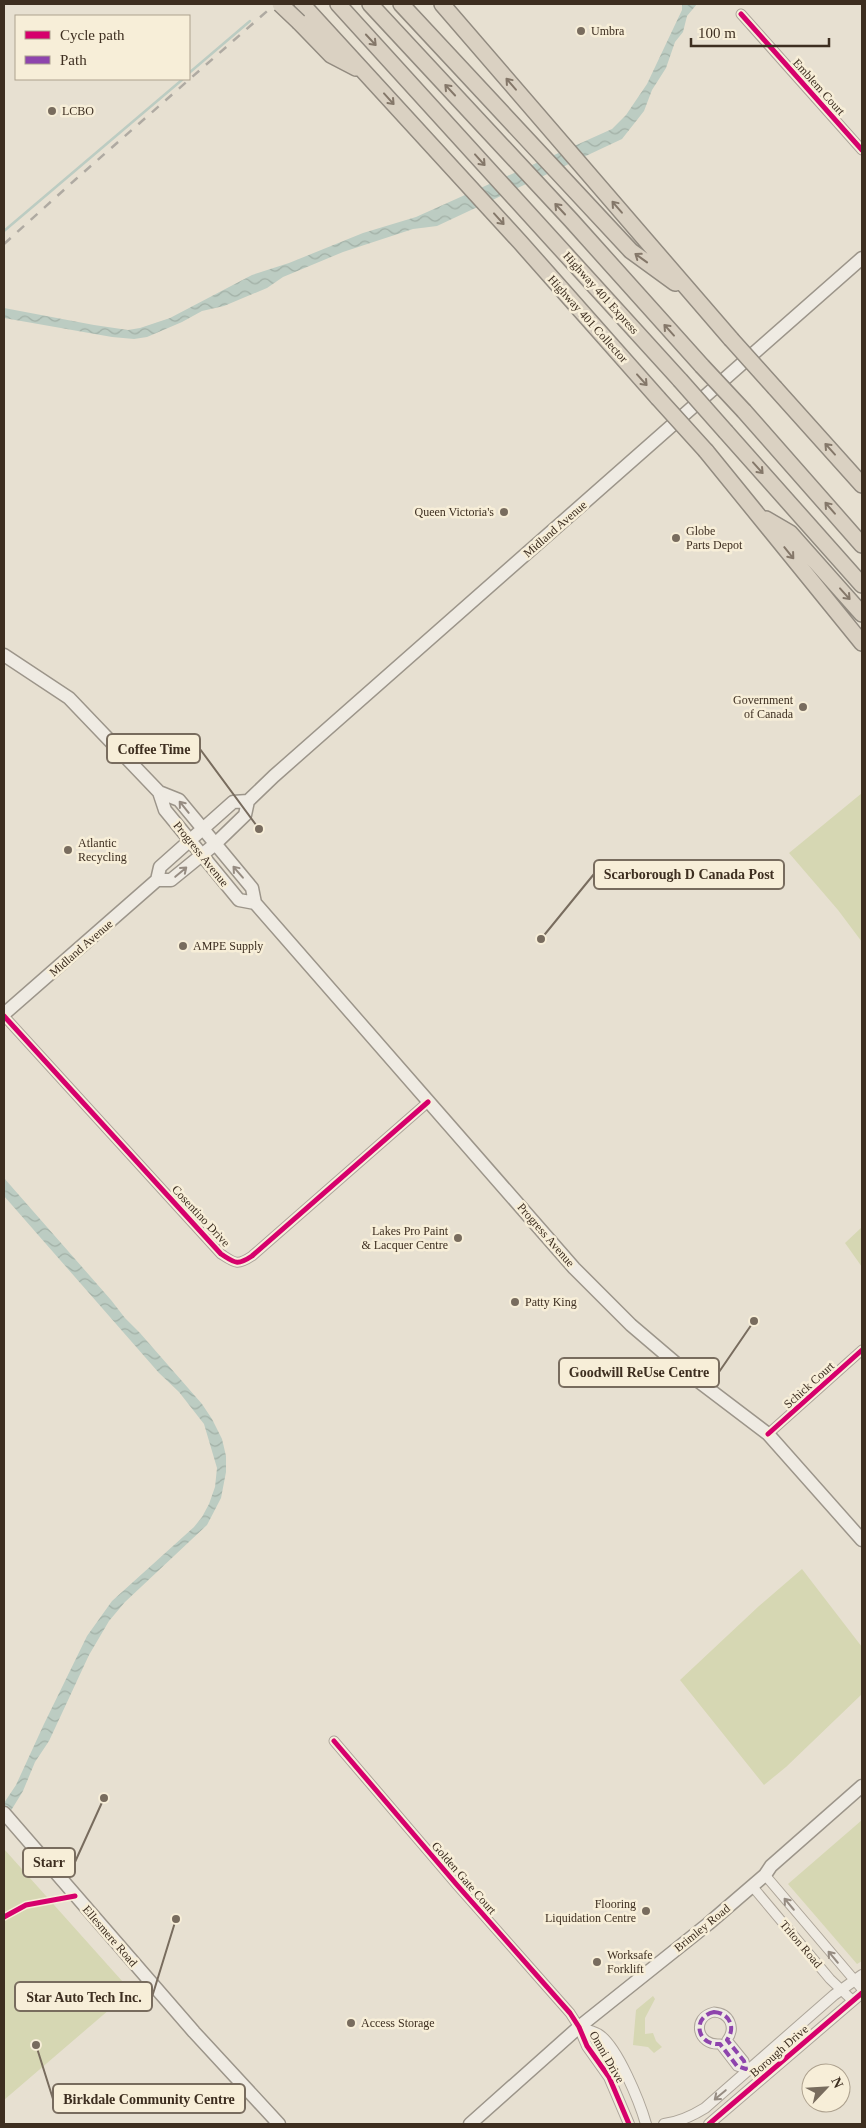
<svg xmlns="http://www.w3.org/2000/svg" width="866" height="2128" font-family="Georgia,serif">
  <defs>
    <pattern id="water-waves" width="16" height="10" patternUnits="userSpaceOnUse" patternTransform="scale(1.25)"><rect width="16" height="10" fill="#bcccc2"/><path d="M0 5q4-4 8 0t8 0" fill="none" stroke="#a2b0a6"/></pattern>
  </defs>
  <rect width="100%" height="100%" fill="#e7e0d1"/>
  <!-- green -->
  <path fill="#d6d7b3" d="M 862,793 L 862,942 L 838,910 L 789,853 Z
    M 862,1227 L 862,1267 L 845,1243 Z
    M 802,1569 L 862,1647 L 862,1694 L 786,1767 L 764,1785 L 680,1680 L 759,1606 Z
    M 862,1820 L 862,1961 L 857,1964 L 788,1884 Z
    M 4,1849 L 131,1991 L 4,2100 Z
    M 653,1996 L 655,1999 L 645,2018 L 645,2034 L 653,2033 L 656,2041 L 662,2047 L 654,2053 L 648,2047 L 633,2045 L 636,2010 Z"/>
  <!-- water -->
  <path fill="url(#water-waves)" d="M 682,4 L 697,4 L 687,16 L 683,32 L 675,42 L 666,68 L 652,90 L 644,111 L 622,139 L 437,226 L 413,229 L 343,252 L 283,277 L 267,288 L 224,306 L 202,311 L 182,322 L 147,337 L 134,339 L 112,337 L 4,318 L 4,308 L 94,325 L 128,330 L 140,328 L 170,318 L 252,275 L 289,263 L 363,233 L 416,217 L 612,129 L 626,115 L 647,84 L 682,10 Z
    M 4,1178 L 111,1300 L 125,1318 L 140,1333 L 202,1404 L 212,1419 L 222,1439 L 226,1456 L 226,1472 L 221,1498 L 207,1525 L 125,1602 L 109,1621 L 89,1655 L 49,1741 L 35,1762 L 23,1791 L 4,1822 L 4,1803 L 16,1785 L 44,1724 L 87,1636 L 112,1601 L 194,1527 L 202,1517 L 209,1504 L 215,1487 L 217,1468 L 204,1424 L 179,1392 L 159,1373 L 4,1196 Z"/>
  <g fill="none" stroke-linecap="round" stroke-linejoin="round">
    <!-- stream -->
    <path stroke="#bcccc2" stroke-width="2.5" d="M 189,73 L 250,21
      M 4,231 L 183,79"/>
    <defs>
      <path id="minor" d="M 741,14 L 862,150
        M 4,1016 L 221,1254 C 235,1263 237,1266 252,1256 L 428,1102
        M 768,1434 L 862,1350
        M 334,1741 L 457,1885 L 570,2013 L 579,2027
        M 765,1875 L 862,1989
        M 752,1886 L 830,1979 L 852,2000
        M 714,2012 C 730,2013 736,2028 727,2040 L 744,2061 L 746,2069 L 737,2066 L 720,2044 C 697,2046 691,2017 714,2012 Z"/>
      <path id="tertiary" d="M 579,2027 C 585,2029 592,2031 598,2034 C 617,2045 640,2103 646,2124
        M 579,2027 L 587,2046 L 609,2077 L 629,2124
        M 664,2124 C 680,2122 692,2116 705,2108 L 834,1995 L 862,1975
        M 709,2124 L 862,1993"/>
      <path id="secondary" d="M 4,655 L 69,698 L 159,792 L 179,800 L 252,888 L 255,903 L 574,1268 L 631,1325 L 685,1371 L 768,1434 L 862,1540
        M 159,792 L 165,810 L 239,900 L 255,903
        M 157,880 L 171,880 L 214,845 L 245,815 L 248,801 L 274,776 L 862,258
        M 4,1014 L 157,880 L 160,867 L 233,802 L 248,801
        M 4,1813 L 194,2032 L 279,2124
        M 470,2124 L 579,2027 L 708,1924 L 765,1875 L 771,1866 L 862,1786"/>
      <path id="motorway" d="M 302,4 L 520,242 L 658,398
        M 338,4 L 680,380
        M 370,4 L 571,220 L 702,366
        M 401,4 L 631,251 L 675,283
        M 442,4 L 731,339
        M 299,22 L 331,55 L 356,68
        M 775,388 L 862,485
        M 744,411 L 862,545
        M 726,432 L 862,585
        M 706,451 L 862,643
        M 766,519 L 790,533 L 862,614"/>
    </defs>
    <!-- minor casing -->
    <use href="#minor" stroke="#ada599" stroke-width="11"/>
    <!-- tertiary casing -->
    <use href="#tertiary" stroke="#ada599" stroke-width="12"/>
    <!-- secondary casing -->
    <use href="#secondary" stroke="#9c958a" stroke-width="15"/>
    <!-- motorway casing -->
    <use href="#motorway" stroke="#928b80" stroke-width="18"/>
    <!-- minor -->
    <use href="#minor" stroke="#efebe3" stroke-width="9"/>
    <!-- tertiary -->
    <use href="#tertiary" stroke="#efebe3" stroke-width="10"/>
    <!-- secondary -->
    <use href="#secondary" stroke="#efebe3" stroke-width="12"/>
    <!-- motorway -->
    <use href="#motorway" stroke="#dad1c2" stroke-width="15"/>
    <!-- rail -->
    <path stroke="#afaaa2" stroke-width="2.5" stroke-dasharray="9 9" stroke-linecap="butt" d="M 4,244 L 76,179 L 274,5"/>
    <defs>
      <path id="motorway-bridge" d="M 280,4 L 299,22
        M 731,339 L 775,388
        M 702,366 L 744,411
        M 680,380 L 726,432
        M 658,398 L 706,451"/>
    </defs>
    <!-- motorway-bridge casing -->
    <use href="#motorway-bridge" stroke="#928b80" stroke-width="18" stroke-linecap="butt"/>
    <!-- motorway-bridge -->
    <use href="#motorway-bridge" stroke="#dad1c2" stroke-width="15"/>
    <!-- quiet -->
    <path stroke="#8e44ad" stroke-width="4" stroke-dasharray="8 4" stroke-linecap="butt" d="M 714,2012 C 730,2013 736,2028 727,2040 L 744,2061 L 746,2069 L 737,2066 L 720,2044 C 697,2046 691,2017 714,2012 Z"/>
    <defs>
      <path id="cycleway" d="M 741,14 L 862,150
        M 4,1016 L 221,1254 C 235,1263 237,1266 252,1256 L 428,1102
        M 768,1434 L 862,1350
        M 334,1741 L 457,1885 L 570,2013 L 579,2027 L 587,2046 L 609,2077 L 629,2124
        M 4,1917 L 26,1905 L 75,1896
        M 709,2124 L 862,1993"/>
    </defs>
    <!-- cycleway casing -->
    <use href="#cycleway" stroke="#f7eed8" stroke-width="8"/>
    <!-- cycleway -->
    <use href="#cycleway" stroke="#d6006c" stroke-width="5"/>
  </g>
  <!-- one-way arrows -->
  <defs><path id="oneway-shaft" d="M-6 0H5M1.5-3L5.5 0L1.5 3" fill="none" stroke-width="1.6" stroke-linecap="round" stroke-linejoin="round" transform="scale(1.25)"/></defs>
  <g stroke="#847769">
    <use href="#oneway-shaft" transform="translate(371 40) rotate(47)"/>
    <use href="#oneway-shaft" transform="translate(511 84) rotate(-131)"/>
    <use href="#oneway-shaft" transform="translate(450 90) rotate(-133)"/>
    <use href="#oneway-shaft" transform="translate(389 99) rotate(48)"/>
    <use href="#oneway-shaft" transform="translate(480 160) rotate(48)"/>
    <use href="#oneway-shaft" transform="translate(617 207) rotate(-131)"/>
    <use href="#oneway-shaft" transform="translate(560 209) rotate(-133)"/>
    <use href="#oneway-shaft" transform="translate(499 219) rotate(48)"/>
    <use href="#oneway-shaft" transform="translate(641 258) rotate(-144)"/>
    <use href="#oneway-shaft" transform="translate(669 330) rotate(-132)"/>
    <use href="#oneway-shaft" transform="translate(642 380) rotate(48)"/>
    <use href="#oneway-shaft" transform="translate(830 449) rotate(-132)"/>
    <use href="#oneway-shaft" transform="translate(758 468) rotate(48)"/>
    <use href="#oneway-shaft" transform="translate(830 508) rotate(-131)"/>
    <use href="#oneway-shaft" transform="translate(789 553) rotate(51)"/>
    <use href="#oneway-shaft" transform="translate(845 594) rotate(48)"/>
  </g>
  <g stroke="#968c82">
    <use href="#oneway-shaft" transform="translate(184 807) rotate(-129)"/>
    <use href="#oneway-shaft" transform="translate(181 872) rotate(-40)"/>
    <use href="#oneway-shaft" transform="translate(238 872) rotate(-131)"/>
    <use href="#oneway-shaft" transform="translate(789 1904) rotate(-130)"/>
    <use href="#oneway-shaft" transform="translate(833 1957) rotate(-130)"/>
    <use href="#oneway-shaft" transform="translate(720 2095) rotate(140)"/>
  </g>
  <!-- markers -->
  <g fill="#786c5e" stroke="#f7eed8" stroke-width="2">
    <circle cx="581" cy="31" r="5"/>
    <circle cx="52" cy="111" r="5"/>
    <circle cx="504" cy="512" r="5"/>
    <circle cx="676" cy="538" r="5"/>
    <circle cx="803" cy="707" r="5"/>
    <circle cx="68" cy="850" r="5"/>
    <circle cx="183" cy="946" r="5"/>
    <circle cx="458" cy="1238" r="5"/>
    <circle cx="515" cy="1302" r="5"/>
    <circle cx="646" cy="1911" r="5"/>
    <circle cx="597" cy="1962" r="5"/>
    <circle cx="351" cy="2023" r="5"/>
  </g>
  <g text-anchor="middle" stroke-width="5" stroke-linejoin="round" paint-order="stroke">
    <!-- poi labels -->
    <g font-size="12" fill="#3d2e20" stroke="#f7eed8" text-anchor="start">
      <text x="591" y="35">Umbra</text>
      <text x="62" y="115">LCBO</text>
      <text x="494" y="516" text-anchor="end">Queen Victoria's</text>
      <text x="686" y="535">Globe<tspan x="686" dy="14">Parts Depot</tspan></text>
      <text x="793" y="704" text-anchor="end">Government<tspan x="793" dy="14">of Canada</tspan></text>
      <text x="78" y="847">Atlantic<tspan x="78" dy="14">Recycling</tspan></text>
      <text x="193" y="950">AMPE Supply</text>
      <text x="448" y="1235" text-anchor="end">Lakes Pro Paint<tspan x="448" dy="14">&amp; Lacquer Centre</tspan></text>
      <text x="525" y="1306">Patty King</text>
      <text x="636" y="1908" text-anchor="end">Flooring<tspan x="636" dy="14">Liquidation Centre</tspan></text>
      <text x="607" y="1959">Worksafe<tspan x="607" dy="14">Forklift</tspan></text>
      <text x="361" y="2027">Access Storage</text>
    </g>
    <!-- street labels -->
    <g font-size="12" fill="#3d2e20" stroke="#f7eed8">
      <text transform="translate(819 87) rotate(48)" y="4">Emblem Court</text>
      <text transform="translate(601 293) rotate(48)" y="4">Highway 401 Express</text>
      <text transform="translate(588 319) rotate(48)" y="4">Highway 401 Collector</text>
      <text transform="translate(555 529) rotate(-41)" y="4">Midland Avenue</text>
      <text transform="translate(201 854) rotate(51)" y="4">Progress Avenue</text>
      <text transform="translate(81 948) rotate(-41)" y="4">Midland Avenue</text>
      <text transform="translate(201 1216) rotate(47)" y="4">Cosentino Drive</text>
      <text transform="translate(546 1235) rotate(49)" y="4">Progress Avenue</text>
      <text transform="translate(809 1385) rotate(-42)" y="4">Schick Court</text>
      <text transform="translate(464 1878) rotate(49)" y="4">Golden Gate Court</text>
      <text transform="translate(702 1928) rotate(-39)" y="4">Brimley Road</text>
      <text transform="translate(110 1936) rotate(49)" y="4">Ellesmere Road</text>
      <text transform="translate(801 1944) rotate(50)" y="4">Triton Road</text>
      <text transform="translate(779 2051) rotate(-41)" y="4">Borough Drive</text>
      <text transform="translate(607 2057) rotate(60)" y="4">Omni Drive</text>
    </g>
  </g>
  <!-- callouts -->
  <path fill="none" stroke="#786c5e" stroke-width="2" d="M259 829L200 749M541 939L594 874M754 1321L719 1372M104 1798L75 1862M176 1919L152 1997M36 2045L53 2099"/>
  <g fill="#786c5e" stroke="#f7eed8" stroke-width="2">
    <circle cx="259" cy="829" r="5"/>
    <circle cx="541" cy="939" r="5"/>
    <circle cx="754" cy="1321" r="5"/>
    <circle cx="104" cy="1798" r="5"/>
    <circle cx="176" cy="1919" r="5"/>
    <circle cx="36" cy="2045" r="5"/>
  </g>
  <g fill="#f7eed8" stroke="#786c5e" stroke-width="2">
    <rect x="107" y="734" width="93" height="29" rx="5"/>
    <rect x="594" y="860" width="190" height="29" rx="5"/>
    <rect x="559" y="1358" width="160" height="29" rx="5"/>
    <rect x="23" y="1848" width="52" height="29" rx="5"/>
    <rect x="15" y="1982" width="137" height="29" rx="5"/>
    <rect x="53" y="2084" width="192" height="29" rx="5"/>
  </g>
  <g font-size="14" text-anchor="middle" font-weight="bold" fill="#3d2e20">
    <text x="154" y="754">Coffee Time</text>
    <text x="689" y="879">Scarborough D Canada Post</text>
    <text x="639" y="1377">Goodwill ReUse Centre</text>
    <text x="49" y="1867">Starr</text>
    <text x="84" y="2002">Star Auto Tech Inc.</text>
    <text x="149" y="2104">Birkdale Community Centre</text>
  </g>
  <!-- border -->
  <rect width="866" height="2128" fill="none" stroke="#3d2e20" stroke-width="10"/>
  <!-- legend -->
  <rect x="15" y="15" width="175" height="65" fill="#f7eed8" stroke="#ada18e"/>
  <rect x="25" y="31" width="25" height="8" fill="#d6006c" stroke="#ada18e"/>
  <text x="60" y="40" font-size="15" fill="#3d2e20">Cycle path</text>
  <rect x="25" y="56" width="25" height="8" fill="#8e44ad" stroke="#ada18e"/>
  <text x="60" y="65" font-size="15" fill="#3d2e20">Path</text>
  <!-- north arrow -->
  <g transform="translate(826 2088) rotate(65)"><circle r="24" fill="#f7eed8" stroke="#ada18e"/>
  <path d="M0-4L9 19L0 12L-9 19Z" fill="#786c5e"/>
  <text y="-8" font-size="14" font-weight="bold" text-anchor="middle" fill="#3d2e20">N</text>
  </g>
  <!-- scale -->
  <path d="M691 38v8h138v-8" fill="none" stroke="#3d2e20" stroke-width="2.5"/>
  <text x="698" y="38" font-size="15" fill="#3d2e20" stroke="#f7eed8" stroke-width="4" paint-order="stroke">100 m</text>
</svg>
